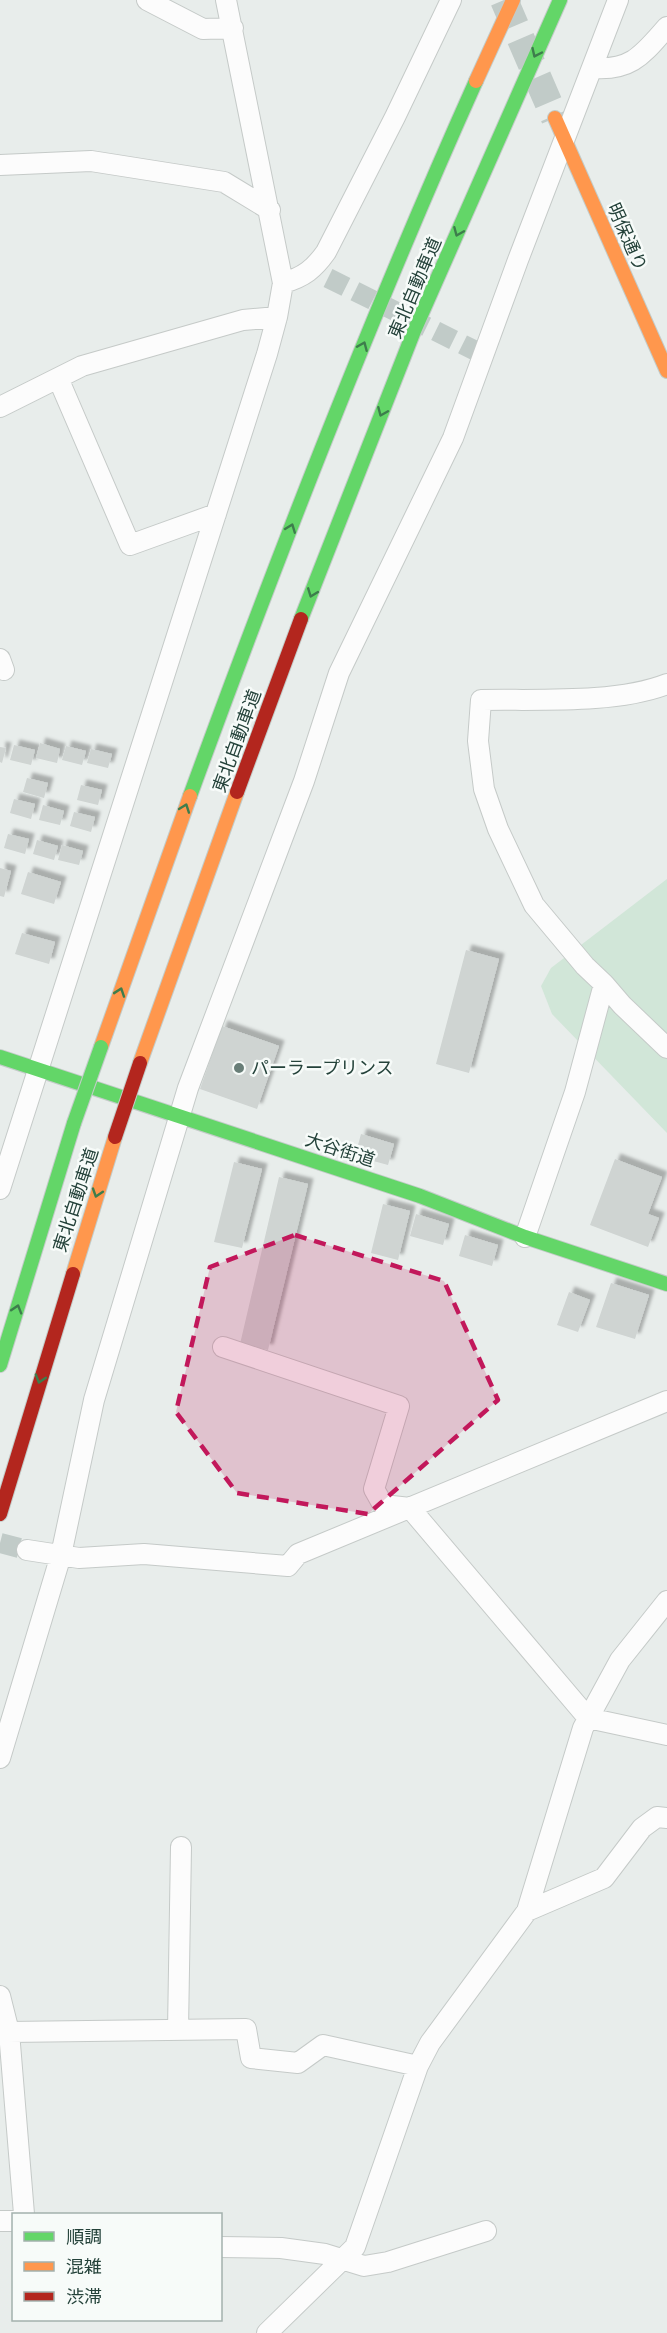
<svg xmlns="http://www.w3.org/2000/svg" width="667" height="2333" font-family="'Sofia Sans Condensed','Noto Sans JP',sans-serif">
  <defs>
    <filter id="shadow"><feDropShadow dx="5.5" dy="-5.5" stdDeviation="1.5" flood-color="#0004"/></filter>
  </defs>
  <rect width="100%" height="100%" fill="#e8edeb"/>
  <!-- green -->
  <path fill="#d1e6d8" d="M 667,879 L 667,1133 L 552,1014 L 541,986 L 551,968 Z"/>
  <!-- building -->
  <path fill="#cfd4d2" filter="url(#shadow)" d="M 40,743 L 60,749 L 57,763 L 36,758 Z
    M 14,745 L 35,750 L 31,765 L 10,760 Z
    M 66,746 L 86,751 L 82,765 L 62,760 Z
    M 0,747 L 6,748 L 2,763 L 0,762 Z
    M 91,749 L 112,754 L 108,768 L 87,763 Z
    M 27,778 L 48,783 L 44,798 L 23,792 Z
    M 81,785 L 102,790 L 98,805 L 77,800 Z
    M 14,799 L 35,804 L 31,819 L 10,813 Z
    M 43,805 L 64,811 L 60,825 L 39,820 Z
    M 74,812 L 95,817 L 91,832 L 70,826 Z
    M 8,834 L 29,839 L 25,854 L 4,848 Z
    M 37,840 L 58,846 L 54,860 L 33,854 Z
    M 62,845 L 83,851 L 79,865 L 58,860 Z
    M 0,868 L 11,871 L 4,897 L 0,896 Z
    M 28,872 L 61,882 L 54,904 L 21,894 Z
    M 22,933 L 55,942 L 49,964 L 15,954 Z
    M 466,950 L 499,959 L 469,1073 L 436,1064 Z
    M 222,1026 L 279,1046 L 257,1109 L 200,1089 Z
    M 361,1134 L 394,1144 L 388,1165 L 355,1156 Z
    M 615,1159 L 662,1177 L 648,1214 L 659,1218 L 648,1247 L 590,1225 Z
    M 234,1162 L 262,1169 L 242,1248 L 214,1242 Z
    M 279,1177 L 308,1184 L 268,1350 L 240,1344 Z
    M 383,1204 L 410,1211 L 398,1260 L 371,1253 Z
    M 416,1214 L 449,1224 L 443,1245 L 410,1236 Z
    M 465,1235 L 498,1245 L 492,1266 L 459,1256 Z
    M 611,1283 L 649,1295 L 635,1339 L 596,1327 Z
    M 569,1292 L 590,1300 L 578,1332 L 557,1325 Z"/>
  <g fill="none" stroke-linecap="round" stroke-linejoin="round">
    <!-- street-tunnel -->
    <path stroke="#c1cbc8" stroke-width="20" stroke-dasharray="20 10" stroke-linecap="butt" d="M 328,278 L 476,351
      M 0,1543 L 27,1550"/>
    <!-- secondary-tunnel -->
    <path stroke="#c1cbc8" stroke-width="28" stroke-dasharray="28 14" stroke-linecap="butt" d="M 504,0 L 555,118"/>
    <defs>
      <path id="street" d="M 147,0 L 203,29 L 233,28
        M 226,0 L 283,283
        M 593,68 C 632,71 643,54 667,27
        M 0,165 L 91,161 L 224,182 L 270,210
        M 58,378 L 130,545 L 216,514
        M 0,407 L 82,366 L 243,320 L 277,317
        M 0,659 L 4,670
        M 604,984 L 622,1005 L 667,1048
        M 0,1189 L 267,354 L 277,317 L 283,283 C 304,277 314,269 326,252 L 395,117 L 451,0
        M 525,1237 L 575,1092 L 604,984 L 585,966 L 534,905 L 498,829 L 484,789 L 478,741 L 481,700 C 537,699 616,704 667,684
        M 223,1347 L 399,1406 L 374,1489 L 383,1505 L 410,1508 L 588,1718 L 667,1735
        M 27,1550 L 79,1558 L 144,1554 L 288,1566 L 298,1554 L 667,1401
        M 0,1758 L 61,1555 L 94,1400 L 188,1088 L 304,781 L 339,673 L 453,438 L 518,260 L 618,0
        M 527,1911 L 604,1878 L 642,1828 L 657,1817 L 667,1818
        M 0,1996 L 9,2032 L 24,2214
        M 178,2030 L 181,1847
        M 9,2032 L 246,2029 L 251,2058 L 298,2063 L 323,2045 L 418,2066
        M 0,2221 L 14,2221
        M 220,2247 L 281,2248 L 325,2254 L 364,2266 L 388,2262 L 486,2231
        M 267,2333 L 355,2247 L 418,2066 L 430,2043 L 527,1911 L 583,1728 L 620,1660 L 667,1601"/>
      <path id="fast" d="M 301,619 L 414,331 L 560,0
        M 190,796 C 278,555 371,315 476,81
        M 0,1057 L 420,1196 L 525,1237 L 667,1284
        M 0,1365 L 74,1123"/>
      <path id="slow" d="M 476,81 L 513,0
        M 555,118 L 667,371
        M 101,1047 L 190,796
        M 140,1063 L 237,792
        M 73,1274 L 115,1137"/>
      <path id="jam" d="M 237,792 L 301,619
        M 0,1514 L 73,1274"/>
    </defs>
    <!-- street casing -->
    <use href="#street" stroke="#c5cac8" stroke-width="22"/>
    <!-- fast casing -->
    <use href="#fast" stroke="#c3cbc8" stroke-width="16"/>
    <!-- slow casing -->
    <use href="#slow" stroke="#c3cbc8" stroke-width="16"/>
    <!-- jam casing -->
    <use href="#jam" stroke="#c3cbc8" stroke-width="16"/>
    <!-- street -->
    <use href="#street" stroke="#fcfcfc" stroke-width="20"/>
    <!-- fast -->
    <use href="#fast" stroke="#63d668" stroke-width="14"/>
    <!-- slow -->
    <use href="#slow" stroke="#ff974d" stroke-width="14"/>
    <!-- jam -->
    <use href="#jam" stroke="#b3261e" stroke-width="14"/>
    <defs>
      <path id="fast-bridge" d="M 74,1123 L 101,1047"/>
      <path id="jam-bridge" d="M 115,1137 L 140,1063"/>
    </defs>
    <!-- fast-bridge casing -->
    <use href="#fast-bridge" stroke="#c3ccc9" stroke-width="16" stroke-linecap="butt"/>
    <!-- jam-bridge casing -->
    <use href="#jam-bridge" stroke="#c3ccc9" stroke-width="16" stroke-linecap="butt"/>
    <!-- fast-bridge -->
    <use href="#fast-bridge" stroke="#63d668" stroke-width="14"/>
    <!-- jam-bridge -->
    <use href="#jam-bridge" stroke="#b3261e" stroke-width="14"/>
  </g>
  <!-- one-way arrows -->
  <defs><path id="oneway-chevron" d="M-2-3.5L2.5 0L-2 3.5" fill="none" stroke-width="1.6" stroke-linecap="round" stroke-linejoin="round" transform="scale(1.5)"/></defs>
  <g stroke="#3d7d4c">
    <use href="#oneway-chevron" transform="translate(536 53) rotate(115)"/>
    <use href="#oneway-chevron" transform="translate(458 232) rotate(113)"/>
    <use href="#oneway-chevron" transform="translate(363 346) rotate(-67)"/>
    <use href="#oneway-chevron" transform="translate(382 412) rotate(113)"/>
    <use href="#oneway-chevron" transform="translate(291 528) rotate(-69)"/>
    <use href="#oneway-chevron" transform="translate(312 593) rotate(111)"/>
    <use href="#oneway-chevron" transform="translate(185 808) rotate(-70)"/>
    <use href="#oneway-chevron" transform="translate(120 992) rotate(-71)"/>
    <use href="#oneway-chevron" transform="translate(97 1193) rotate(108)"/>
    <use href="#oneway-chevron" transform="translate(17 1309) rotate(-73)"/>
    <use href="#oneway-chevron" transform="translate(40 1379) rotate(107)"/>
  </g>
  <!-- marked area -->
  <path fill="#c2185b" fill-opacity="0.2" stroke="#c2185b" stroke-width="4.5" stroke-dasharray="12 8" stroke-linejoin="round" d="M 295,1235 L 444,1281 L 498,1400 L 368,1514 L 237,1493 L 176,1412 L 210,1267 Z"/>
  <!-- markers -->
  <circle fill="#697e78" stroke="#f7fbf9" stroke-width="2" cx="239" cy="1068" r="6"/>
  <g text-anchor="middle" stroke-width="5" stroke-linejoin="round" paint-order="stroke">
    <!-- street labels -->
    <g font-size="18" fill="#24423a" stroke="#f7fbf9">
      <text transform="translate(627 237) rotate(66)" y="6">明保通り</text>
      <text transform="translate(415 288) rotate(-67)" y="6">東北自動車道</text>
      <text transform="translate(237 741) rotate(-70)" y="6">東北自動車道</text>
      <text transform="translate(340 1150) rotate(18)" y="6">大谷街道</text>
      <text transform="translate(76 1200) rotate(-72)" y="6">東北自動車道</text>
    </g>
    <!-- poi labels -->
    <g font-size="18" fill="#24423a" stroke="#f7fbf9" text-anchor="start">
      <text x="251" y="1074">パーラープリンス</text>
    </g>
  </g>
  <!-- legend -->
  <rect x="12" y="2213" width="210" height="108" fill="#f7fbf9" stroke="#a3b1ad" stroke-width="1.5"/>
  <rect x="24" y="2232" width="30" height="9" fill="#63d668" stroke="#a3b1ad" stroke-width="1.5"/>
  <text x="66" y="2243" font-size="18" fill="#24423a">順調</text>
  <rect x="24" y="2262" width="30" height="9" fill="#ff974d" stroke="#a3b1ad" stroke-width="1.5"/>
  <text x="66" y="2273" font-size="18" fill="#24423a">混雑</text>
  <rect x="24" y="2292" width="30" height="9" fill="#b3261e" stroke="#a3b1ad" stroke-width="1.5"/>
  <text x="66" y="2303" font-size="18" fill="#24423a">渋滞</text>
</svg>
